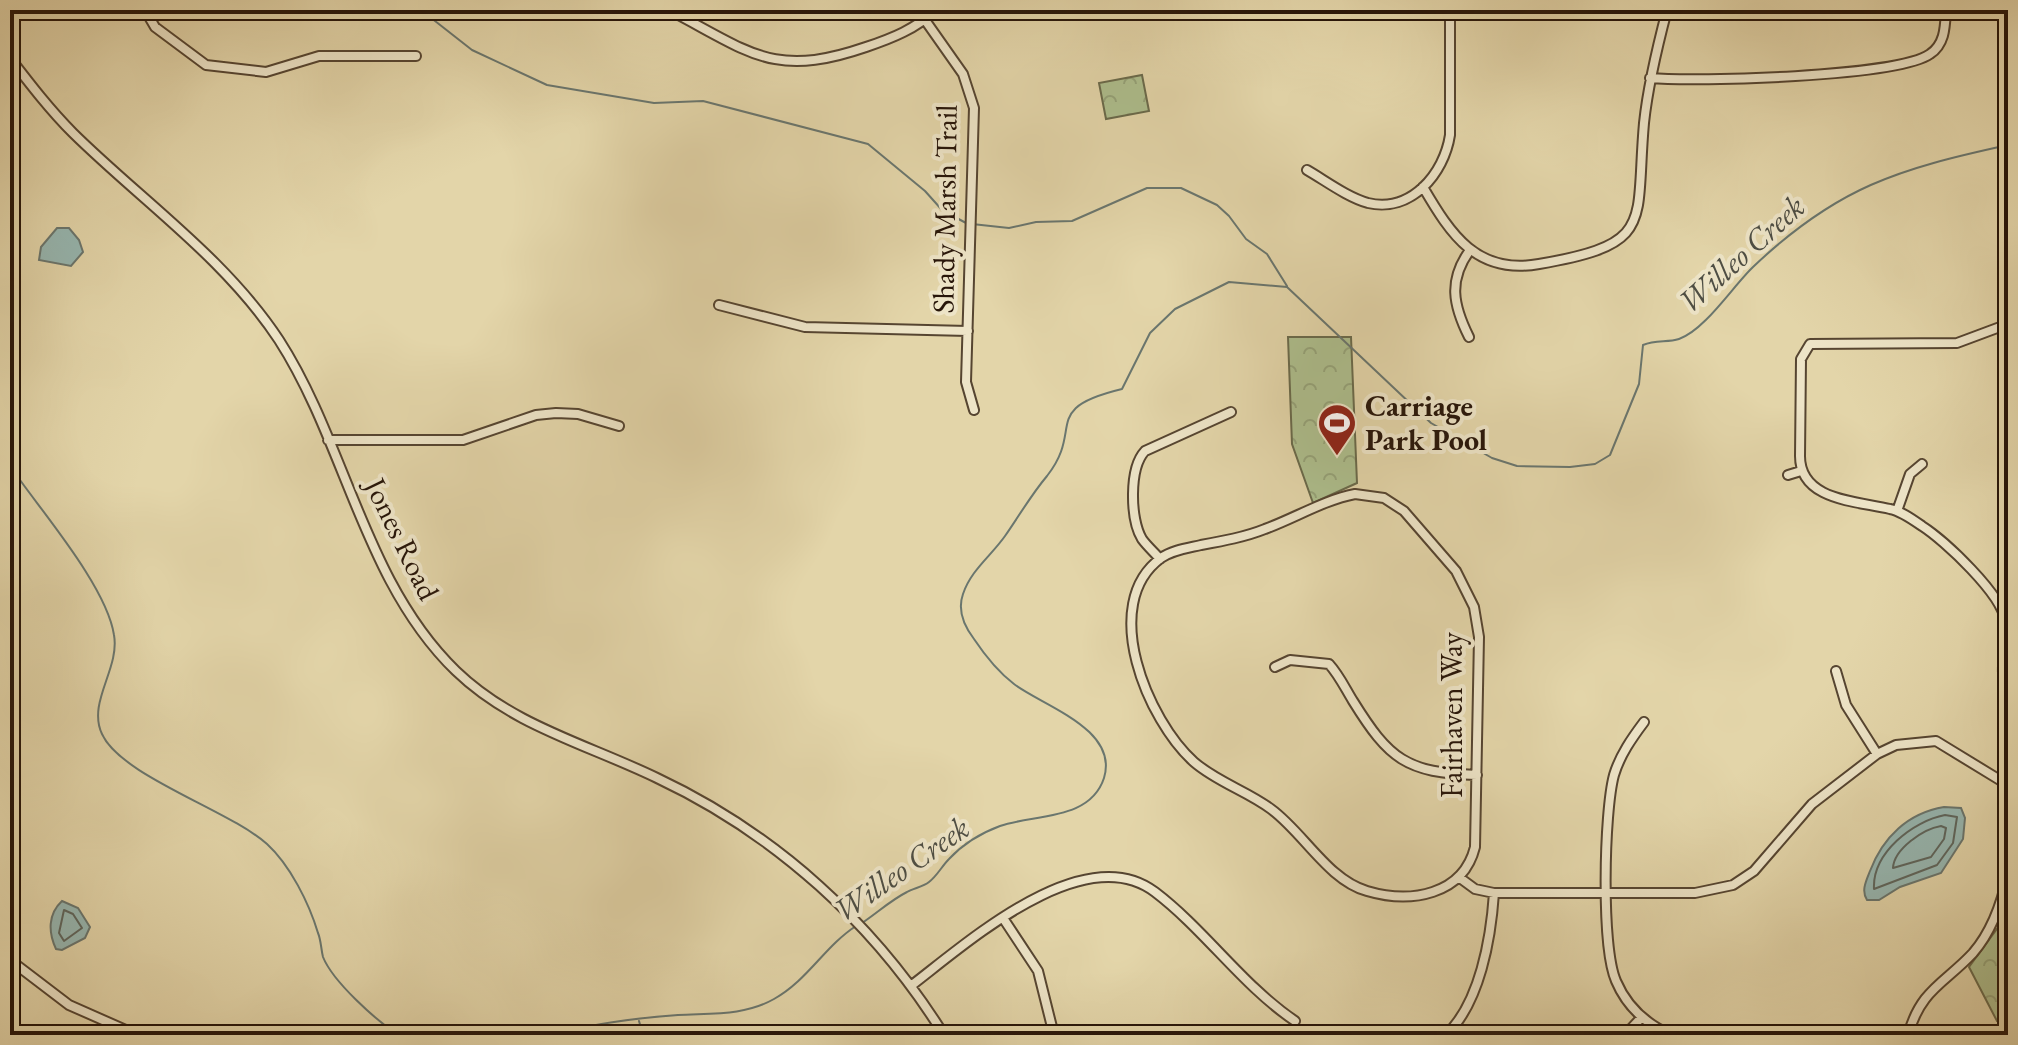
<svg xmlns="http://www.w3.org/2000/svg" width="2018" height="1045" font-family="'EB Garamond',serif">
  <defs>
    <pattern id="park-crowns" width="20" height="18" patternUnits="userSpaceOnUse" patternTransform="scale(2)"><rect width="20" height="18" fill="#adbe8d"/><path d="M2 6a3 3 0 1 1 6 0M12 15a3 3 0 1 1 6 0" fill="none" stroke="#95a278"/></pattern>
  </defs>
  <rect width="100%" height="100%" fill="#e3d5a9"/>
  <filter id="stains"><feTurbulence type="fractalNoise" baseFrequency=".0025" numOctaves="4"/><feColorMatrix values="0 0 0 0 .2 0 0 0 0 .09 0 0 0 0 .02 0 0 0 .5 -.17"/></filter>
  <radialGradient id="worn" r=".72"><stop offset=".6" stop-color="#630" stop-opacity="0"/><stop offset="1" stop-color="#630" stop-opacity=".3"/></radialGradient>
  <!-- park -->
  <path fill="url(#park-crowns)" stroke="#6a6a4b" stroke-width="2" d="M 1142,75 L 1149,111 L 1106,119 L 1099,83 Z
    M 1288,337 L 1351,337 L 1357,483 L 1313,503 L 1292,444 Z
    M 2008,903 L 2008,1021 L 1997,1021 L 1969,967 L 1999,926 Z"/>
  <!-- water -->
  <path fill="#97b7b1" stroke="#6a766e" stroke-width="2" d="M 57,228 L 69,228 L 79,240 L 83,252 L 71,266 L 39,260 L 41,247 Z
    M 1944,807 L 1961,808 L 1965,818 L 1963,839 L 1941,873 L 1900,887 L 1879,900 L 1867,900 C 1861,891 1866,881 1870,871 C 1883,837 1908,813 1944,807 Z
    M 62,901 L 78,908 L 90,927 L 85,938 L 62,950 L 56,949 C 48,932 48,914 62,901 Z"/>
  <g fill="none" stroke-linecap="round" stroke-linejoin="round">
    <!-- shore -->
    <path stroke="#5f665d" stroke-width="2" d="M 1945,815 L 1957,817 L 1953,843 L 1937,865 L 1874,889 C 1872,853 1913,821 1945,815 Z
      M 1941,826 L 1946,828 L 1944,839 L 1931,857 L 1893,868 C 1894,849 1923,829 1941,826 Z
      M 64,910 L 73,914 L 82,928 L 64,941 L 59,933 Z"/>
    <!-- stream -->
    <path stroke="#6a766e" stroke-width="2" d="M 421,10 L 472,50 L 547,85 L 654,103 L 703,101 L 868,144 L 925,191 L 942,210 L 966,223
      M 972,224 L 1009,228 L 1036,222 L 1072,221 L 1147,188 L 1181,188 L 1217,205 L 1229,216 L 1246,239 L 1267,254 L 1287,286
      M 10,471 L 20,480 C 48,519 107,589 114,635 C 120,669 87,702 102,734 C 121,776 229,810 267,844 C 290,865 309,903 318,933 C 321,940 321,949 323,957 C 333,982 376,1020 398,1035
      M 862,923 C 877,913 891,900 907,892 C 914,888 923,887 929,882 C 937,876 942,866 949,859 C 963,844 981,833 1000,826 C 1034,814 1090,821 1104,778 C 1119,729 1043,706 1014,684 C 997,671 986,657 974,639 C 964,626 957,611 963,594 C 971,570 991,556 1005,536 C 1019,516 1031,495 1047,476 C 1085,428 1039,409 1122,389 L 1150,333 L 1175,309 L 1229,282 L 1287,287 L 1431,423 L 1492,458 L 1517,466 L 1570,467 L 1595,464 L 1610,455 L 1639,384 L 1643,345 C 1656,339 1667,343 1679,339 C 1705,330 1733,286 1753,267 C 1837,187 1898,169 2008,145
      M 639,1021 L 643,1035
      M 551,1035 C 591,1024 637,1018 678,1015 C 711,1013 744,1016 774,999 C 807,981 825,946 856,926"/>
    <defs>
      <path id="minor" d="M 145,10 L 155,27 L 206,65 L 266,72 L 319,56 L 416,56
        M 669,10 C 750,52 773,79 866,47 C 893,38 915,29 936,10
        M 1218,12 L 1227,10
        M 925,20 L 963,74 L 974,108 L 966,382 L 974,410
        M 10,58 C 30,84 50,110 73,133 C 142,201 225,258 279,340 C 346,444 364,582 456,671 C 513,726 587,744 657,778 C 776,834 875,924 944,1035
        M 1650,78 C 1696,82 1898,77 1930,54 C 1945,44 1945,27 1946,10
        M 1307,170 C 1326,181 1347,197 1368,203 C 1411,213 1444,174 1450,135 L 1450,10
        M 1423,187 C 1451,235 1477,275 1539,264 C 1656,244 1635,224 1644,123 C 1648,85 1657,48 1667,10
        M 719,305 L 805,327 L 968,331
        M 2008,324 L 1957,343 L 1810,344 L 1801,359 L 1800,456 C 1800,501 1857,501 1890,509 C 1901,511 1912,519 1922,526 C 1944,540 2003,595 2005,621 C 2006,647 1998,674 2008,699
        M 1469,337 C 1453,305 1448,280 1470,250
        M 328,440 L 463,440 L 536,415 L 556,413 L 578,414 L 619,426
        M 1788,475 L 1801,471
        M 1355,494 L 1384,498 L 1404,511 L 1456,571 L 1474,607 L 1479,637 L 1475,847 C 1463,895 1411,904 1367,891 C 1328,880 1303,832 1271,809 C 1247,791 1217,782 1194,762 C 1148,721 1098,604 1161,558 C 1172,550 1188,548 1201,545 C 1223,541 1245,537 1265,529 C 1295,518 1324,500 1355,494 Z
        M 1897,511 L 1910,474 L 1922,464
        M 1160,559 C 1154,552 1147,546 1142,539 C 1130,519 1129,468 1145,451 L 1231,412
        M 1275,667 L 1290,660 L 1329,664 C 1339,675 1345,688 1353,701 C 1389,759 1406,773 1477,775
        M 1836,671 L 1846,705 L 1877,754
        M 1644,722 C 1632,738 1620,755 1614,775 C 1604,812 1601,947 1616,981 C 1627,1007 1646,1024 1671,1035
        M 1460,878 L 1475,889 L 1494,893 L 1695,893 L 1733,885 L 1754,871 L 1812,804 L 1877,754 L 1896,745 L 1936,741 L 2008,785
        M 1003,918 L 1038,971 L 1054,1035
        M 10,960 L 69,1005 L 137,1035
        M 912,985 C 967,943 1084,838 1155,892 C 1205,930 1242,985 1295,1021
        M 1446,1035 C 1480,1003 1491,938 1494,893
        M 1625,1035 L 1641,1018
        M 1908,1035 C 1921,989 1944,984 1973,953 C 1992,931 2002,902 2008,874"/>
    </defs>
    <!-- minor casing -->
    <use href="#minor" stroke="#564531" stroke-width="12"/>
    <!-- minor -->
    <use href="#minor" stroke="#ede4c7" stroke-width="8"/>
  </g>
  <!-- icons -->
  <defs>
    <symbol id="stadium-pin" viewBox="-11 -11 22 30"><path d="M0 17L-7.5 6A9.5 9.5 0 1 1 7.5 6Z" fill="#8f2418" stroke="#ede4c7"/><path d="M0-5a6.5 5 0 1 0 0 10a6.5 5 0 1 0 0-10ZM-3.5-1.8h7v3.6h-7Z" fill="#fff"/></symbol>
  </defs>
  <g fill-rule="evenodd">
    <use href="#stadium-pin" x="1315" y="401" width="44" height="60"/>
  </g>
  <g text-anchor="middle" stroke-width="8" stroke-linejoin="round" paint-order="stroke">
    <!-- street labels -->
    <g font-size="30" fill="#271509" stroke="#ede4c7">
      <text transform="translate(945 209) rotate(-89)" y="10">Shady Marsh Trail</text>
      <text transform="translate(402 539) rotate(64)" y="10">Jones Road</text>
      <text transform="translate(1452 715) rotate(-90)" y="10">Fairhaven Way</text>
    </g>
    <!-- poi labels -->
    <g font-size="30" font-weight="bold" fill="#271509" stroke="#ede4c7" text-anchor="start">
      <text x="1365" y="416">Carriage<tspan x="1365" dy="34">Park Pool</tspan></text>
    </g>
    <!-- water labels -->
    <g font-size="32" font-style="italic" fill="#4e4e44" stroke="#ede4c7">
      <text transform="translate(1741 254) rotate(-42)" y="11">Willeo Creek</text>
      <text transform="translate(901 869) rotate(-35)" y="11">Willeo Creek</text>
    </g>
  </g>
  <!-- margin -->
  <rect width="2018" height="1045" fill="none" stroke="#e3d5a9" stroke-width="40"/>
  <rect x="12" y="12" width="1994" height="1021" fill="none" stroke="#271509" stroke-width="4"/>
  <rect x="20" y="20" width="1978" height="1005" fill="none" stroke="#271509" stroke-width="2"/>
  <rect width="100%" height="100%" filter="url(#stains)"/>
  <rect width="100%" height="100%" fill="url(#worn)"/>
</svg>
